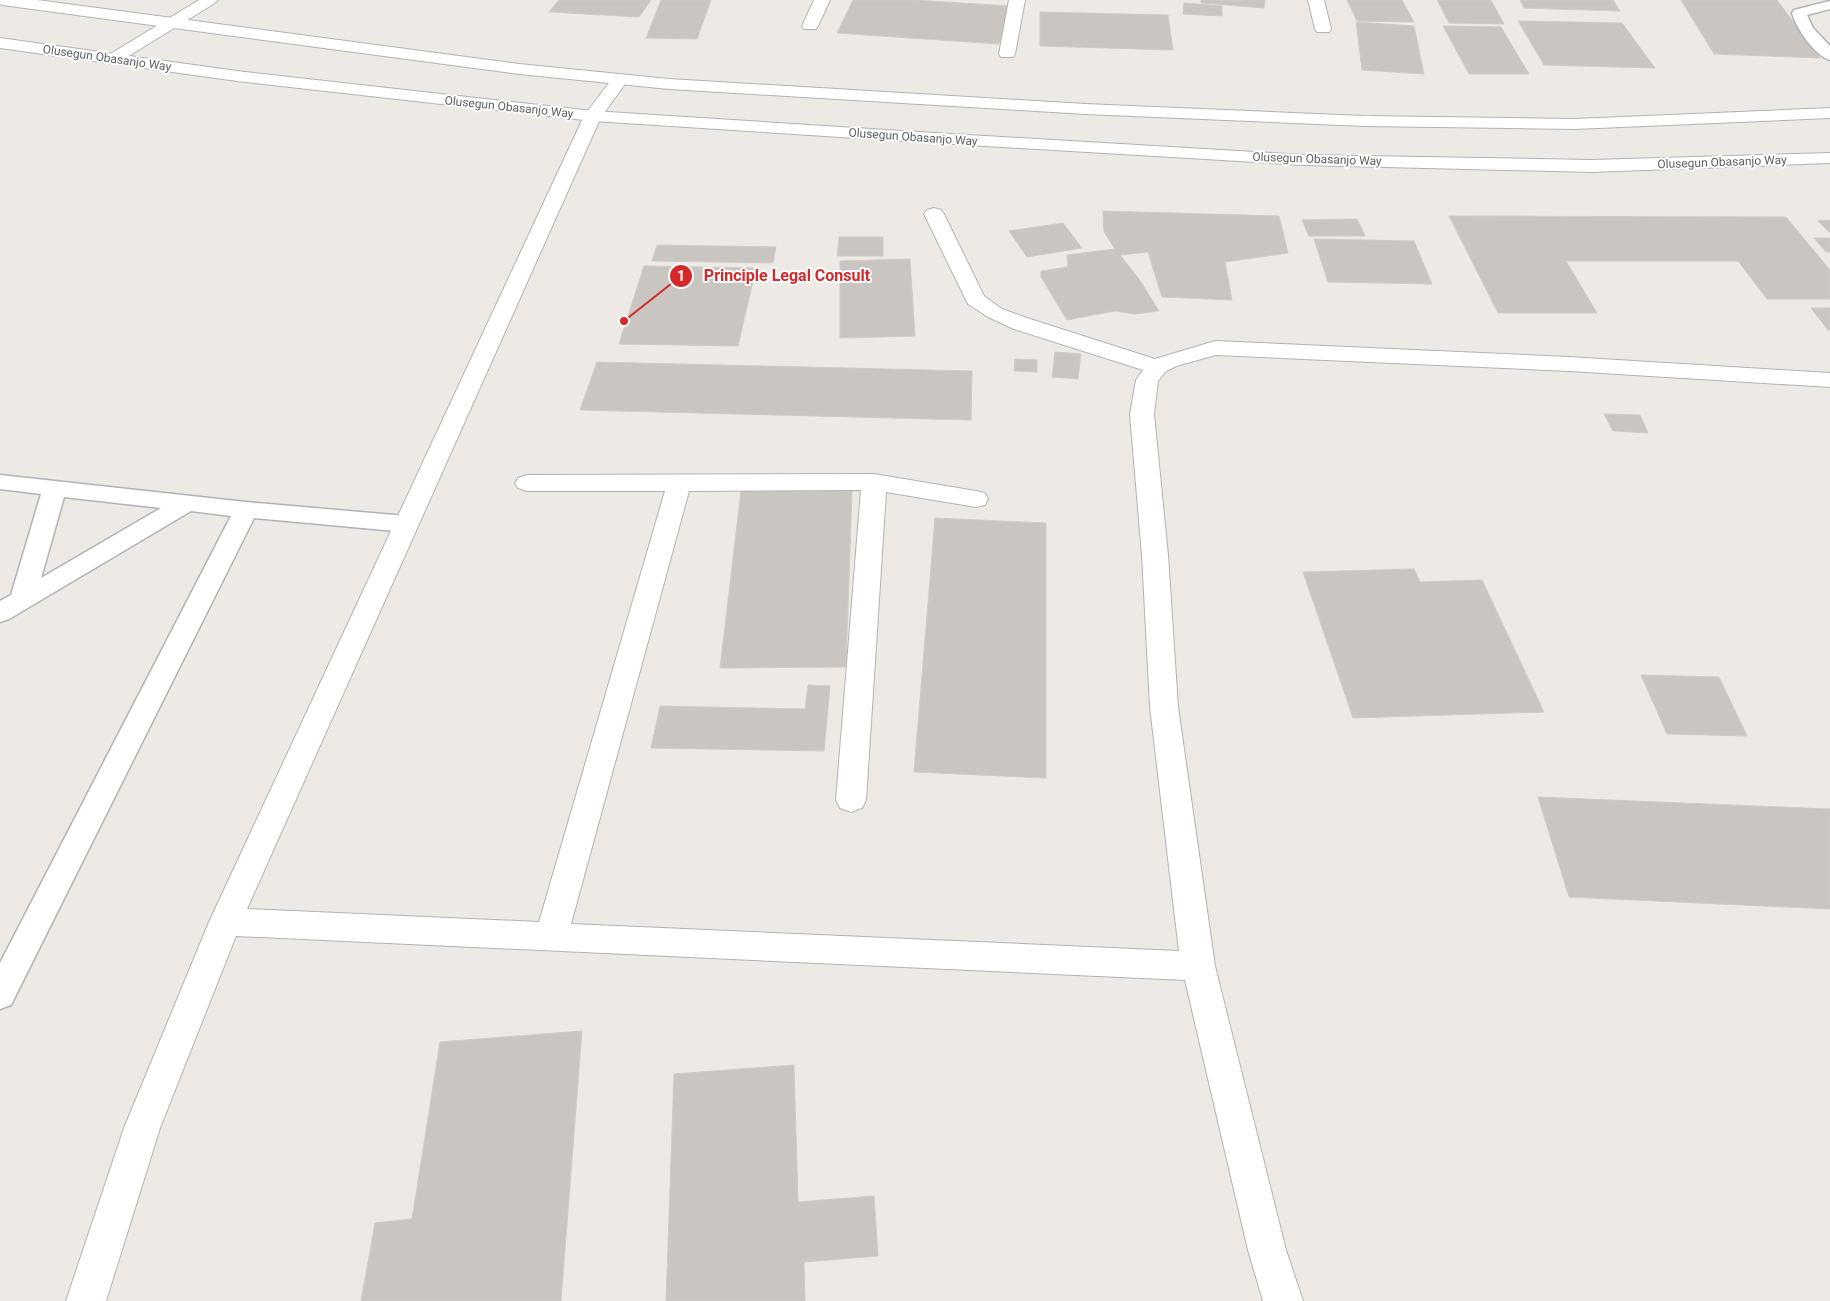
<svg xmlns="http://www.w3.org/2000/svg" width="1830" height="1301" font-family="Roboto,sans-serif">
  <rect width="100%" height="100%" fill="#edeae5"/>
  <!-- building -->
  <path fill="#c9c5c1" stroke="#d2cbc3" d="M 559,0 L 651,0 L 639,17 L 549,12 Z
    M 661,0 L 711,0 L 697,39 L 646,38 Z
    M 853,0 L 914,0 L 1009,6 L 999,44 L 837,33 Z
    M 1201,0 L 1265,0 L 1264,8 L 1201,3 Z
    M 1347,0 L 1402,0 L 1414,22 L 1357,21 Z
    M 1437,0 L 1491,0 L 1504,24 L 1449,23 Z
    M 1520,0 L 1613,0 L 1620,11 L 1524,8 Z
    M 1681,0 L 1777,0 L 1820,58 L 1714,54 Z
    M 1184,3 L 1222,6 L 1222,16 L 1183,14 Z
    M 1040,12 L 1168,15 L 1173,50 L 1040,46 Z
    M 1518,21 L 1622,23 L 1655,68 L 1544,65 Z
    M 1356,22 L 1414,26 L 1424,74 L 1362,70 Z
    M 1443,26 L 1501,27 L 1529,74 L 1469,74 Z
    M 1103,211 L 1279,216 L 1288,253 L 1225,262 L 1232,300 L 1162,297 L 1148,252 L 1120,255 L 1139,279 L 1159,311 L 1135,314 L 1115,311 L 1067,320 L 1041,277 L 1041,271 L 1068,267 L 1067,255 L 1115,249 L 1104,232 Z
    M 1449,216 L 1786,217 L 1830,270 L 1830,299 L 1767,299 L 1738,261 L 1566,261 L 1597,313 L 1498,313 Z
    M 1357,219 L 1365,236 L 1309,236 L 1302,220 Z
    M 1830,220 L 1830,233 L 1818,221 Z
    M 1063,223 L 1082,248 L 1027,257 L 1009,231 Z
    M 839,237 L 883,237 L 883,256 L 837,256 Z
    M 1814,238 L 1830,238 L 1830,252 L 1826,252 Z
    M 1314,239 L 1414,241 L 1432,284 L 1328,282 Z
    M 657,245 L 776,247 L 773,263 L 652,261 Z
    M 910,259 L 915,336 L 840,338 L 840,261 Z
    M 644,266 L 756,268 L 738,346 L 619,344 Z
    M 1811,308 L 1830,308 L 1830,330 L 1828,330 Z
    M 1055,352 L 1081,354 L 1078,379 L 1052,377 Z
    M 1015,359 L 1037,360 L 1037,372 L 1014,371 Z
    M 597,362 L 972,371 L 971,420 L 580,410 Z
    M 1604,414 L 1640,415 L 1648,433 L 1613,431 Z
    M 741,491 L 852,491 L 846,667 L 720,668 Z
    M 935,518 L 1046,523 L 1046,778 L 914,772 Z
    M 1414,569 L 1420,582 L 1482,580 L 1544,712 L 1353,718 L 1303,572 Z
    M 1641,675 L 1719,677 L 1747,736 L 1667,734 Z
    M 808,685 L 830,686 L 824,751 L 651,748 L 660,706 L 805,709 Z
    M 1538,797 L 1830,809 L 1830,909 L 1569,897 Z
    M 582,1031 L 561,1301 L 361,1301 L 375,1223 L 412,1219 L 440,1042 Z
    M 794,1065 L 798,1202 L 874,1196 L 878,1256 L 804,1262 L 805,1301 L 666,1301 L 674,1074 Z"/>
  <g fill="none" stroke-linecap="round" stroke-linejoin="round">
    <defs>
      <path id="service" d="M 1830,1 L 1830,9 L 1807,15 L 1813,28 L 1830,46 L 1830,60 C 1815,56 1796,28 1792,13 L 1794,10 Z
        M 0,475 L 246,502 L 406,516 L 414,518 L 418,524 L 414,530 L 406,532 L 254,518 L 11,1005 L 0,1009 L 0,963 L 231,516 L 191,511 L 9,619 L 0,622 L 0,601 L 11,595 L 41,494 L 0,489 ZM 64,497 L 161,508 L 41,578 Z"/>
      <path id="minor" d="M 199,0 L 218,0 L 215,3 L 119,62 L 107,62 L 105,59 L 107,56 Z
        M 814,0 L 830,0 L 818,26 L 816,29 L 804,29 L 802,26 Z
        M 1009,0 L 1025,0 L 1015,54 L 1013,57 L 1001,57 L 999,54 Z
        M 1308,0 L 1324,0 L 1331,29 L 1329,32 L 1317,32 L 1315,29 Z
        M 620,75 L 626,76 L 628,80 L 601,117 L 247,909 L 539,922 L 665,491 L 527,491 L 518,488 L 515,483 L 518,478 L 527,475 L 874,474 L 976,491 L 985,493 L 988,499 L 985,505 L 976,507 L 886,492 L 866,800 L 862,808 L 851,812 L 840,808 L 836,800 L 861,490 L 689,491 L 571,924 L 1179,951 L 1150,707 L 1142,555 L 1130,414 L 1136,380 L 1143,370 L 1014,329 L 988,317 L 968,304 L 924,214 L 927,210 L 934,208 L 941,210 L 944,214 L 984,296 L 1002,309 L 1030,319 L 1155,359 L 1215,341 L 1569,357 L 1830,373 L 1830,387 L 1569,371 L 1216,355 L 1176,366 L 1165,372 L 1158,381 L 1154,414 L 1168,555 L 1178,707 L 1215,966 L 1286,1250 L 1303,1301 L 1263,1301 L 1248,1250 L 1185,980 L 236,936 L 160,1128 L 106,1301 L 66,1301 L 124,1128 L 209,922 L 584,116 L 614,76 Z"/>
      <path id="secondary" d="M 0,0 L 37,0 L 519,64 L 669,79 L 1085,104 L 1364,116 L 1575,119 L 1830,108 L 1830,118 L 1575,129 L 1364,126 L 1085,114 L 669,89 L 519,74 L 2,5 L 0,4 Z
        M 0,38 L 237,71 L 593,111 L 903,131 L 1304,155 L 1591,160 L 1830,153 L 1830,163 L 1591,172 L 1304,165 L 903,141 L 593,121 L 237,81 L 0,48 Z"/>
    </defs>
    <!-- service casing -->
    <use href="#service" stroke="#b0b3b6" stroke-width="3"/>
    <!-- minor casing -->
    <use href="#minor" stroke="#b0b3b6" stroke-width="2"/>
    <!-- secondary casing -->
    <use href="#secondary" stroke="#afb3b6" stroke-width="2"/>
    <!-- service -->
    <use href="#service" fill="#fff" fill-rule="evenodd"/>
    <!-- minor -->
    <use href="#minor" fill="#fff" fill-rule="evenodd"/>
    <!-- secondary -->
    <use href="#secondary" fill="#fff" fill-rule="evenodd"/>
  </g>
  <g text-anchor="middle" stroke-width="4" stroke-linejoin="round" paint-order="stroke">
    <!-- far-street labels -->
    <g font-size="12" fill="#5c6164" stroke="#fff">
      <text transform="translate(107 58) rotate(8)" y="4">Olusegun Obasanjo Way</text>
      <text transform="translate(509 107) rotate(6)" y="4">Olusegun Obasanjo Way</text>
      <text transform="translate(913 137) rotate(4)" y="4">Olusegun Obasanjo Way</text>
      <text transform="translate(1317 159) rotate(2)" y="4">Olusegun Obasanjo Way</text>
      <text transform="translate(1722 162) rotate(-2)" y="4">Olusegun Obasanjo Way</text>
    </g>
  </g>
  <!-- callouts -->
  <path fill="none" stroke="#d62828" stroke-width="2" d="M624 321L681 276"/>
  <g fill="#d62828" stroke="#fff" stroke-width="2">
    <circle cx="624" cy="321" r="5"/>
    <circle cx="681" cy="276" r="12"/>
  </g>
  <g font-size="15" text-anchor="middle" font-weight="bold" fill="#fff">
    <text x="681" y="281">1</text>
  </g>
  <g font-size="16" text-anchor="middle" font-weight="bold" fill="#d62828" stroke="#fff" stroke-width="4" stroke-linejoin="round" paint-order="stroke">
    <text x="787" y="281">Principle Legal Consult</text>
  </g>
</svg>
